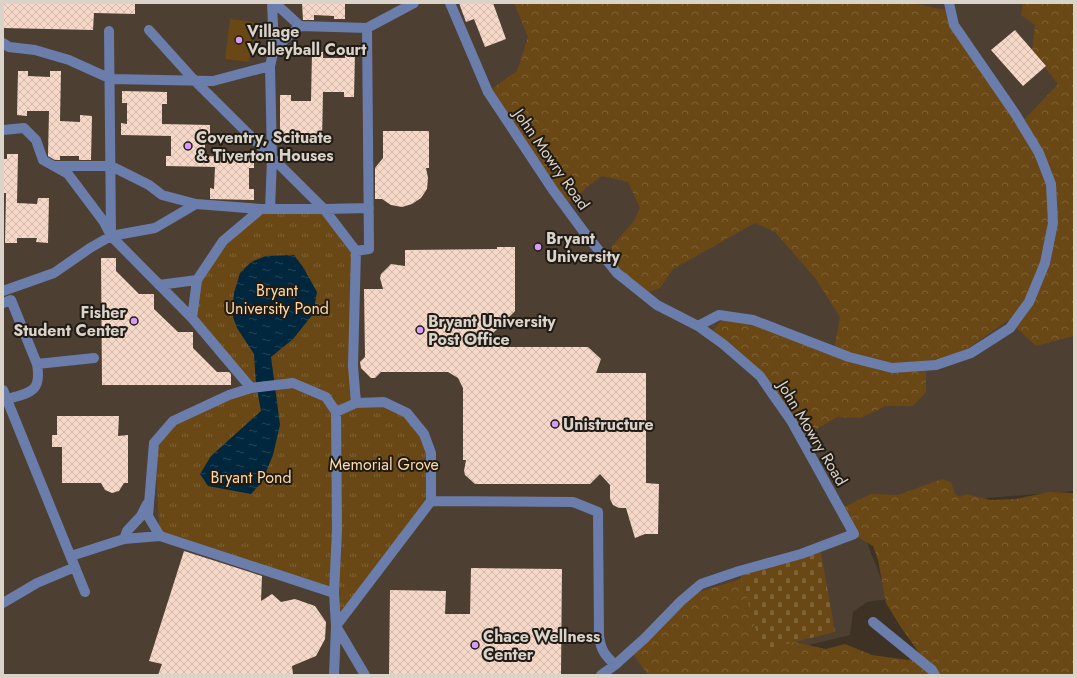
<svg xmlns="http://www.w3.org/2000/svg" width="1077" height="678" font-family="Jost,sans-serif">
  <defs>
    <pattern id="grass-tufts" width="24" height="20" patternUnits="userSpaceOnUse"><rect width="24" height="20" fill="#694815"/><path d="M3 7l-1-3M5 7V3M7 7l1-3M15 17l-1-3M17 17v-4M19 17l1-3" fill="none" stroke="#7e6236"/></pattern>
    <pattern id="forest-crowns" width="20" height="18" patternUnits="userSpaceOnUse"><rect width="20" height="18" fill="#694815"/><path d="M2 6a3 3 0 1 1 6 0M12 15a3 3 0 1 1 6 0" fill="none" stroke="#7e6236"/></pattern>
    <pattern id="cemetery-stones" width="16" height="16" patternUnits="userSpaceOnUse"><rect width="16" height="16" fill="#694815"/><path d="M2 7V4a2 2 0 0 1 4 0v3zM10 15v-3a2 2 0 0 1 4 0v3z" fill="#7e6236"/></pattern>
    <pattern id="water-ripples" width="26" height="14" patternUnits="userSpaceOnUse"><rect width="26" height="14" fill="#00273d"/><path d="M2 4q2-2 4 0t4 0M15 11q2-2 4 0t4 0" fill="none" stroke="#254558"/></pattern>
    <pattern id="building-cross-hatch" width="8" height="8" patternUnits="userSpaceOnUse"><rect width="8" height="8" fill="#f6d8c8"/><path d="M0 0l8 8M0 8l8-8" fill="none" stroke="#d2b9ac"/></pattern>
  </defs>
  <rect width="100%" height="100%" fill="#3d3224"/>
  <!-- education -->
  <path fill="#4d3f31" d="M 3,3 L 1074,3 L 1074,491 L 854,509 L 889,599 L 867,602 L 853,612 L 850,635 L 773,654 L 708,675 L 3,675 Z"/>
  <!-- grass -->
  <path fill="url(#grass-tufts)" d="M 261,209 L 324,209 L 356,251 L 356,403 L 384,402 L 407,413 L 424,434 L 431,501 L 336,626 L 333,593 L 160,536 L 154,443 L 173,421 L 250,388 L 192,318 L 197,280 L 223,241 Z"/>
  <!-- forest -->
  <path fill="url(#forest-crowns)" d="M 514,3 L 916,3 L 917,4 L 950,11 L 1022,122 L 1058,84 L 1032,51 L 1035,25 L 1021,15 L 1023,3 L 1074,3 L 1074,336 L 1036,346 L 1008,320 L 963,352 L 926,363 L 926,392 L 913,406 L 886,406 L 861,418 L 837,417 L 802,438 L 772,385 L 713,330 L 724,318 L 763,326 L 834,349 L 840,317 L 815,278 L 775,232 L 755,223 L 673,269 L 660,288 L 647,293 L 642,291 L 612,260 L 612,246 L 634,221 L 640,208 L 628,182 L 602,176 L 587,187 L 574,201 L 563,204 L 490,90 L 517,71 L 528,37 Z
    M 942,479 L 951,482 L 955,494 L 960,497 L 966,494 L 991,500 L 1016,499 L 1049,492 L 1074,493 L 1074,675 L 648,675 L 632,652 L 693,594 L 753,575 L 785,640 L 826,649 L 845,644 L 872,655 L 908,660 L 920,654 L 900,626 L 886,603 L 878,560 L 873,546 L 852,534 L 844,507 L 871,494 L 898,495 Z"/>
  <!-- cemetery -->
  <path fill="url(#cemetery-stones)" d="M 820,547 L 835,632 L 762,650 L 739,571 Z"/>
  <!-- garden -->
  <path fill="#694815" d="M 230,19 L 254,22 L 249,62 L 225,59 Z"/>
  <!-- water -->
  <path fill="url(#water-ripples)" d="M 294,255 L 303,267 L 317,292 L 313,314 L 293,339 L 271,357 L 280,425 L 273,455 L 262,482 L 251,494 L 208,486 L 200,474 L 211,456 L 261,411 L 256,384 L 254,354 L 237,328 L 232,314 L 234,293 L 240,273 L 251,262 L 266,256 Z"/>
  <!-- building -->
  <path fill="url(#building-cross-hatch)" d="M 11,3 L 135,3 L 135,14 L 94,13 L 93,30 L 3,28 L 3,4 L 11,4 Z
    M 302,3 L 345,3 L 345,19 L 334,19 L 334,16 L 314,15 L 314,20 L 303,20 Z
    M 459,3 L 493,3 L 506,39 L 485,47 L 474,19 L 466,22 Z
    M 1015,30 L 1046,66 L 1023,86 L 991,50 Z
    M 312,52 L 323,52 L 323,58 L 345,58 L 345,53 L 355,53 L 354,97 L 344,97 L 344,92 L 323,92 L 322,141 L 311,141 L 311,136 L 291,136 L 291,140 L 280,139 L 280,95 L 291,95 L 291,101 L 311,101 Z
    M 18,71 L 28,71 L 28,76 L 50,77 L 50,71 L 61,71 L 60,121 L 80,122 L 80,115 L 92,116 L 91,160 L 79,160 L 79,156 L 60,156 L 60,160 L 55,160 L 48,156 L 49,111 L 27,111 L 27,116 L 17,115 Z
    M 122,91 L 167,92 L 167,104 L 162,104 L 162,124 L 210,125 L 210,137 L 205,137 L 205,156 L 254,157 L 254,168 L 249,168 L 249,189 L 254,189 L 254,200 L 210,199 L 210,188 L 214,189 L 215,167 L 166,166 L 166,156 L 171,156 L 171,136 L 121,135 L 121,123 L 127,124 L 127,103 L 122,103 Z
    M 383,131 L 429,131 L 429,168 L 426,168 L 428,178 L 427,189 L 421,198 L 412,204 L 402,207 L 391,205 L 382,199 L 375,199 L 375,168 L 383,158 Z
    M 7,154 L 18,154 L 17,203 L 37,204 L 38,198 L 49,198 L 48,243 L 36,242 L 37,238 L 17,238 L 17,243 L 5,243 L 6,193 L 3,193 L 3,159 L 7,159 Z
    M 497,247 L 515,247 L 515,311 L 488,338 L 501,346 L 507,347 L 588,347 L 601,359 L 596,373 L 646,373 L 646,483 L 659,484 L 658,534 L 645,534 L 635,538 L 626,508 L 619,508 L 613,505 L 610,499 L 610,485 L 600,474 L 590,484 L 475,484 L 465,475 L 464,471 L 466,460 L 463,460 L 463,388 L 458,378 L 448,372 L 381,372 L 375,378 L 371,378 L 361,368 L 360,362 L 365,357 L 364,289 L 383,289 L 380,278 L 381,274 L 391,264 L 405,266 L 405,250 L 497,249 Z
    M 101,258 L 116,258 L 116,271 L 139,294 L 154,294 L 154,309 L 178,332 L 193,332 L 193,348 L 217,372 L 229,372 L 231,374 L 231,385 L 102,385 Z
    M 57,416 L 119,416 L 118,436 L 128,435 L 128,483 L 124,483 L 119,491 L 112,493 L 105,490 L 101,483 L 62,483 L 62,447 L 52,447 L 52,435 L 57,435 Z
    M 184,551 L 262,576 L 261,601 L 272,594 L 281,602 L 295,599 L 315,606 L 326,622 L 325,639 L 316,656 L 292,666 L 293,675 L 158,675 L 162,664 L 149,661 Z
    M 471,568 L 562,569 L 561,675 L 389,675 L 390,590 L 446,591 L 445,614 L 470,614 Z"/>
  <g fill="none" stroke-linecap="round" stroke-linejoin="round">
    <!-- minor -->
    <path stroke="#6b7daa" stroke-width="10" d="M 275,3 L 300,26
      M 450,3 L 488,92 L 553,190 L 584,232 L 617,273 L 657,305 L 698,326 L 723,344 L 760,376 L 792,422 L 854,534 L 801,554 L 739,571 L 701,584 L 681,601 L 645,638 L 615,665 L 601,675
      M 149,30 L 194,80 L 324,209 L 356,251
      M 109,31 L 111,233
      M 3,43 L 9,47 L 35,50 L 69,60 L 111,79 L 213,81 L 270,66
      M 274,49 L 300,26 L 367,28 L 414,3
      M 3,130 L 24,128 L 36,140 L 43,160 L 68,174 L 104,222 L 111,236 L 192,318 L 251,388
      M 55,166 L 111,166 L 149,185 L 162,195 L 196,204
      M 159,285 L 197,280
      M 3,291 L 54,273 L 90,248 L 111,236 L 155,228 L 196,204 L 261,209 L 324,209 L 369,208
      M 3,303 L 11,300 L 37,364 C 42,392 30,393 7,399
      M 192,318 L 197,280 L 223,241 L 261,209 L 270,209 L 272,159 L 270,66 L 274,49 L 272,3
      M 698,326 L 719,315 L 753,320 L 849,357 L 892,368 L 936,365 L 971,353 L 1010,328 L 1029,302 L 1045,263 L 1053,223 L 1051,184 L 1039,153 L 1016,115 L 954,25 L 949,3
      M 37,364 L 94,358
      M 3,390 L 85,592
      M 356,403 L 353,366 L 356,251 L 369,249 L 367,28
      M 160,536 L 148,516 L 154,443 L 173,421 L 229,395 L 251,388 L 293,383 L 326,397 L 336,412 L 356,403 L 384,402 L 407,413 L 424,434 L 431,453 L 431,501 L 573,502 L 598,512 L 599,636 C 601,651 605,655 615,665
      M 124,539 L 160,536 L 334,593
      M 71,556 L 124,539 L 127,531 L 141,516 L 147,504
      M 3,603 L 37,583 L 75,567
      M 873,622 L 932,670 L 935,675
      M 334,675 L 336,626 L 334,593 L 337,530 L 336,412
      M 365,675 L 336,626 L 431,501"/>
  </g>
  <!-- markers -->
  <g fill="#d89af8" stroke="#201b14" stroke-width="1.5">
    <circle cx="239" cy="40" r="4"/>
    <circle cx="188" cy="146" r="4"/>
    <circle cx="538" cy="247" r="4"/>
    <circle cx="134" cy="321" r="4"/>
    <circle cx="420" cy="330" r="4"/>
    <circle cx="555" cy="424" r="4"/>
    <circle cx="475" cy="645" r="4"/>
  </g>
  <g text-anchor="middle" stroke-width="4" stroke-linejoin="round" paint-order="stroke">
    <!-- poi labels -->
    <g font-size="16" font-weight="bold" fill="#dad3ca" stroke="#201b14" text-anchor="start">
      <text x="247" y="37">Village<tspan x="247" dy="18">Volleyball Court</tspan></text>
      <text x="196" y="143">Coventry, Scituate<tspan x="196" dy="18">&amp; Tiverton Houses</tspan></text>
      <text x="546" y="244">Bryant<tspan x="546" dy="18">University</tspan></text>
      <text x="126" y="318" text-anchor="end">Fisher<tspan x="126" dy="18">Student Center</tspan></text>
      <text x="428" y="327">Bryant University<tspan x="428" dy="18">Post Office</tspan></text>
      <text x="563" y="430">Unistructure</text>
      <text x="483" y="642">Chace Wellness<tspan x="483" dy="18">Center</tspan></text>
    </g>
    <!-- street labels -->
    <g font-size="16" fill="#dad3ca" stroke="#201b14">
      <text transform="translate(552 159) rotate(55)" y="6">John Mowry Road</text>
      <text transform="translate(813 433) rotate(59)" y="6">John Mowry Road</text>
    </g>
    <!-- park labels -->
    <g font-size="16" fill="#ffd9a6" stroke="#201b14">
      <text x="277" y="296">Bryant<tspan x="277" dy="18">University Pond</tspan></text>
      <text x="384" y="470">Memorial Grove</text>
      <text x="251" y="483">Bryant Pond</text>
    </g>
  </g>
  <!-- border -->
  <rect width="1077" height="678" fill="none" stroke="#dad3ca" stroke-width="8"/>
</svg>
